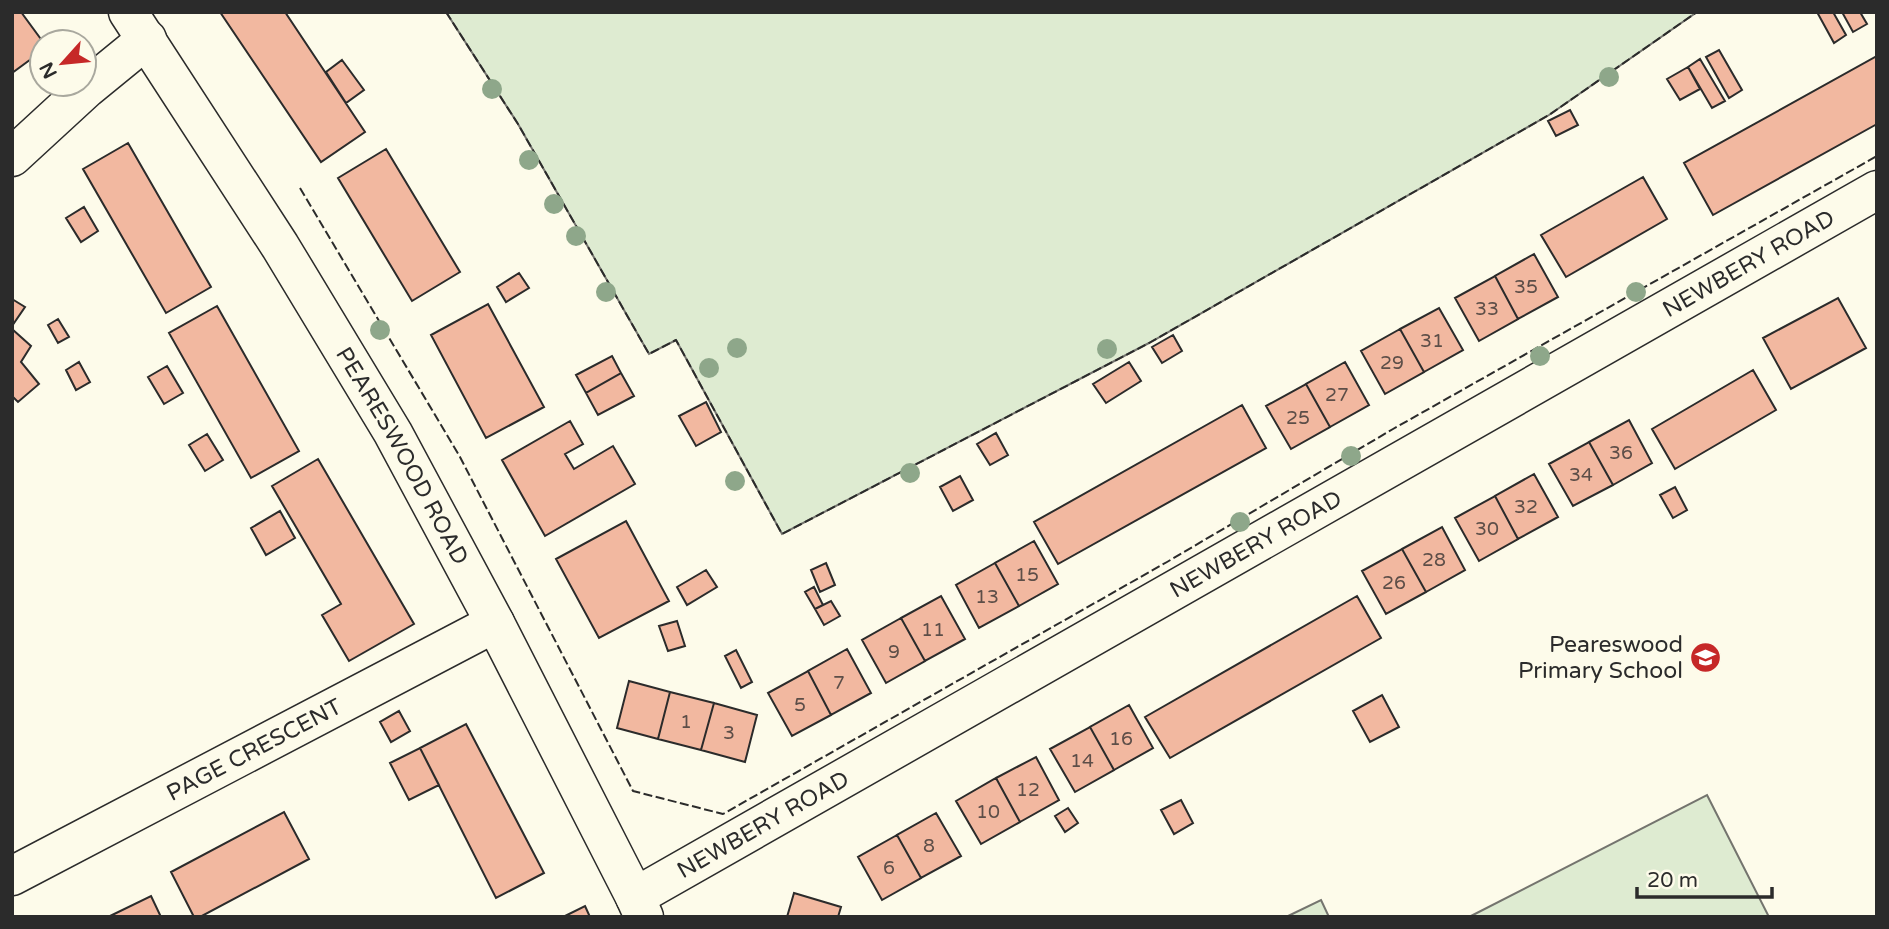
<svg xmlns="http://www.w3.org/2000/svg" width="1889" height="929" font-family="'Varela Round',sans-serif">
  <rect width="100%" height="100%" fill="#fdfbea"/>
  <!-- green -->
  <path fill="#deebd1" stroke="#74746e" stroke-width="2" d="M 446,12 L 1697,12 L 1549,115 L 1149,343 L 782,534 L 676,340 L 649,354 L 518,124 Z
    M 1707,795 L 1769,917 L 1469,917 Z
    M 1321,900 L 1329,917 L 1286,917 Z"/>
  <!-- building -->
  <path fill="#f2b8a0" stroke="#2b2b2b" stroke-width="2" d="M 12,12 L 21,12 L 43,42 L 42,51 L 12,73 Z
    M 220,12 L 285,12 L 365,132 L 321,162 Z
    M 1817,12 L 1833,12 L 1846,35 L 1834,43 Z
    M 1842,12 L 1860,12 L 1867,24 L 1853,32 Z
    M 1719,50 L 1742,90 L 1729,98 L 1706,57 Z
    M 1877,56 L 1877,124 L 1713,215 L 1684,163 Z
    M 1700,59 L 1725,101 L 1712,108 L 1688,67 Z
    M 342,60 L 364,90 L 346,103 L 326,72 Z
    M 1688,67 L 1700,89 L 1680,100 L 1667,79 Z
    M 1570,110 L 1578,125 L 1556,136 L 1548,121 Z
    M 128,143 L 211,287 L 166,313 L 83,169 Z
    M 386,149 L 460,272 L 412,301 L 338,178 Z
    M 1643,177 L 1667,219 L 1566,277 L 1541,235 Z
    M 84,207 L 98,231 L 81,242 L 66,218 Z
    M 1534,254 L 1558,297 L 1518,319 L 1495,276 Z
    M 519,273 L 529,288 L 506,302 L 497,287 Z
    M 1495,276 L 1518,319 L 1479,341 L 1455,298 Z
    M 1838,298 L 1866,348 L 1791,389 L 1763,338 Z
    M 12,299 L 25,307 L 12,326 Z
    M 488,304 L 544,407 L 486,438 L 431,335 Z
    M 217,306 L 299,451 L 251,478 L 169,333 Z
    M 1439,308 L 1463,350 L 1424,372 L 1400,329 Z
    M 58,319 L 69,337 L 58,343 L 48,325 Z
    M 12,329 L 31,346 L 21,362 L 39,384 L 18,402 L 12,396 Z
    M 1400,329 L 1424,372 L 1385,394 L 1361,351 Z
    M 1173,335 L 1182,351 L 1162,363 L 1152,347 Z
    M 612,356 L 621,373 L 586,393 L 576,375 Z
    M 79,362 L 90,382 L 76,390 L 66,370 Z
    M 1129,362 L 1141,381 L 1106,403 L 1093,384 Z
    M 1345,362 L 1369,405 L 1330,427 L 1306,384 Z
    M 167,366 L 183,393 L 164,404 L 148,377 Z
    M 1753,370 L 1776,410 L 1675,469 L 1652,429 Z
    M 621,373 L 634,396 L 598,415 L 586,393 Z
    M 1306,384 L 1330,427 L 1291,449 L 1266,406 Z
    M 706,402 L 721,432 L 696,446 L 679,416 Z
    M 1242,405 L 1266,448 L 1058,564 L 1034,522 Z
    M 1629,420 L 1652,463 L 1613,485 L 1589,442 Z
    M 570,421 L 583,444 L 565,454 L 574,469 L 613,446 L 635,484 L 545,536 L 502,460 Z
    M 996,433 L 1008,455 L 990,465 L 977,444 Z
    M 207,434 L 223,460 L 205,471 L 189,445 Z
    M 1589,442 L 1613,485 L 1573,506 L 1549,464 Z
    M 318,459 L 414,624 L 349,661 L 322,615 L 341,604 L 272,486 Z
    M 1534,474 L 1558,517 L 1518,539 L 1495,496 Z
    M 960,476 L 973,500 L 953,511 L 940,487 Z
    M 1675,487 L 1687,510 L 1673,518 L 1660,495 Z
    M 1495,496 L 1518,539 L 1479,561 L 1455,518 Z
    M 280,511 L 295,538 L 266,555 L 251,528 Z
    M 626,521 L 669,601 L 599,638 L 556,559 Z
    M 1442,527 L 1465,570 L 1426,592 L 1402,549 Z
    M 1034,541 L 1058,584 L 1019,606 L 995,563 Z
    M 1402,549 L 1426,592 L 1386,614 L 1362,571 Z
    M 826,563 L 835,585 L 820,592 L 811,570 Z
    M 995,563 L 1019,606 L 979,628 L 956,585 Z
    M 706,570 L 717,587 L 687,605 L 677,587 Z
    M 814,587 L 823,605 L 815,609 L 805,592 Z
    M 941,596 L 965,639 L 925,661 L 901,618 Z
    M 1357,596 L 1381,638 L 1170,758 L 1145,717 Z
    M 831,601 L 840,616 L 824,625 L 815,609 Z
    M 901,618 L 925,661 L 886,683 L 862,640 Z
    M 677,621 L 685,646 L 668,651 L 659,626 Z
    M 847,649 L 871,693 L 831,715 L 808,671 Z
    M 736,650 L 752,682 L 741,688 L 725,656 Z
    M 808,671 L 831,715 L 792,736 L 768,693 Z
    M 629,681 L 670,692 L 658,739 L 617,728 Z
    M 670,692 L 714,703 L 701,750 L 658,739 Z
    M 1382,695 L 1399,727 L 1370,742 L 1353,711 Z
    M 714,703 L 757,715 L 745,762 L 701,750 Z
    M 1129,705 L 1153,748 L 1114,770 L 1090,727 Z
    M 399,711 L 410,731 L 391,742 L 380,722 Z
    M 466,724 L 544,873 L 496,898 L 420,748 Z
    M 1090,727 L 1114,770 L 1075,792 L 1050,749 Z
    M 420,748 L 439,785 L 409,800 L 390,763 Z
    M 1036,757 L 1059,800 L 1020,822 L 996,778 Z
    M 996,778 L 1020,822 L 981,844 L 956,801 Z
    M 1181,800 L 1193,823 L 1174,834 L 1161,810 Z
    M 1068,808 L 1078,823 L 1065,832 L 1055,816 Z
    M 284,812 L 309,859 L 200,917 L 194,917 L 171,872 Z
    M 936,813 L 961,856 L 921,878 L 897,835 Z
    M 897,835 L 921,878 L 882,900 L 858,857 Z
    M 794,893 L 841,907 L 838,917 L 787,917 Z
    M 151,896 L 161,917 L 108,917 Z
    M 585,906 L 590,917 L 563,917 Z"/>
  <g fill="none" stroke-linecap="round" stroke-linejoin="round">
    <defs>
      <g id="minor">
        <path id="s1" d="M 128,12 L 280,246 L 393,433 L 495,623 L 635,897 L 644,917"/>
        <path d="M 12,157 L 87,88 L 147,39"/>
        <path id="s2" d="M 12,876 L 495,623"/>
        <path id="s3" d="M 635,897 L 1877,190"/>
      </g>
    </defs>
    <!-- minor casing -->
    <use href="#minor" stroke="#2b2b2b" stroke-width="41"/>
    <!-- minor -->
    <use href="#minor" stroke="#fdfbea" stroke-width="38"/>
    <!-- fence -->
    <path stroke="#2b2b2b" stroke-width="2" stroke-dasharray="9 3.5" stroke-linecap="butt" d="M 446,12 L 518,124 L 649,354 L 676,340 L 782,534 L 1149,343 L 1549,115 L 1697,12
      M 300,188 L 460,457 L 633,791 L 723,814 L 1167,562 L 1393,429 L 1877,156"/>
  </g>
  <!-- trees -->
  <g fill="#8ea78a">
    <circle cx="1609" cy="77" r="10"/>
    <circle cx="492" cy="89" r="10"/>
    <circle cx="529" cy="160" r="10"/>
    <circle cx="554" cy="204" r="10"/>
    <circle cx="576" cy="236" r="10"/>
    <circle cx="606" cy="292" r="10"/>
    <circle cx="1636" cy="292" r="10"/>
    <circle cx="380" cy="330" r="10"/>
    <circle cx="737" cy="348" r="10"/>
    <circle cx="1107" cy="349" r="10"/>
    <circle cx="1540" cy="356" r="10"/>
    <circle cx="709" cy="368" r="10"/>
    <circle cx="1351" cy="456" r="10"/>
    <circle cx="910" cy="473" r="10"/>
    <circle cx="735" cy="481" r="10"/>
    <circle cx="1240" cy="522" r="10"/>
  </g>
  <!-- icons -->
  <defs>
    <symbol id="school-disc" viewBox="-11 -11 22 22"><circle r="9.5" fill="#c62828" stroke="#fdfbea"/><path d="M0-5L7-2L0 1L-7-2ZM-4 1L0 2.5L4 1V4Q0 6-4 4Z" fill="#fff"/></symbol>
  </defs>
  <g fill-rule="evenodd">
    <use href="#school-disc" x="1688" y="640" width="35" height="35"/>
  </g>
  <g text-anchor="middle" stroke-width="5" stroke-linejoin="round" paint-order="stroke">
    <!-- number labels -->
    <g font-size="19" fill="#5d4e48">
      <text x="1526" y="293">35</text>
      <text x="1487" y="315">33</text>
      <text x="1432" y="347">31</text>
      <text x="1392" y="369">29</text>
      <text x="1337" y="401">27</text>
      <text x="1298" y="424">25</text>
      <text x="1621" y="459">36</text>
      <text x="1581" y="481">34</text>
      <text x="1526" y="513">32</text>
      <text x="1487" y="535">30</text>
      <text x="1434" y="566">28</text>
      <text x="1027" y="581">15</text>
      <text x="1394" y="589">26</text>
      <text x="987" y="603">13</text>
      <text x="933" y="636">11</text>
      <text x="894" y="658">9</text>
      <text x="839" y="689">7</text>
      <text x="800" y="711">5</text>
      <text x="686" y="728">1</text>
      <text x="729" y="739">3</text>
      <text x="1121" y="745">16</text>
      <text x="1082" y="767">14</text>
      <text x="1028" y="796">12</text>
      <text x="988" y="818">10</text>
      <text x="929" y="852">8</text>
      <text x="889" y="874">6</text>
    </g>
    <!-- street labels -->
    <g font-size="23" fill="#2b2b2b" stroke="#fdfbea">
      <text dy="8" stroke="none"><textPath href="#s3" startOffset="1281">NEWBERY ROAD</textPath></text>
      <text dy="8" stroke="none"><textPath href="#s1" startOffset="522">PEARESWOOD ROAD</textPath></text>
      <text dy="8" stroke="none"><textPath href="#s3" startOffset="714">NEWBERY ROAD</textPath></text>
      <text dy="8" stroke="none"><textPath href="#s2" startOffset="273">PAGE CRESCENT</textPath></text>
      <text dy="8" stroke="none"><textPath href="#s3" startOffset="147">NEWBERY ROAD</textPath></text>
    </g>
    <!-- poi labels -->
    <g font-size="23" fill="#2b2b2b" stroke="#fdfbea" text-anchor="end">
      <text x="1683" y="652">Peareswood<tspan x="1683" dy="26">Primary School</tspan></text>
    </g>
  </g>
  <!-- border -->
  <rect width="1889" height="929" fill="none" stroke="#2b2b2b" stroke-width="28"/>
  <!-- north arrow -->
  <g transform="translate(63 63) rotate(243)"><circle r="33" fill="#fdfbea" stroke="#a9a89e" stroke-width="2"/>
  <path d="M0-5L12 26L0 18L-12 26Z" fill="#c62828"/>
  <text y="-10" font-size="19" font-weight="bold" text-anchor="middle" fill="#2b2b2b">N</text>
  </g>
  <!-- scale -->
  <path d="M1637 887v10h135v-10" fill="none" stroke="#2b2b2b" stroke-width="3.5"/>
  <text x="1647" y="887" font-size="21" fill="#2b2b2b" stroke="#fdfbea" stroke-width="5" paint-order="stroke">20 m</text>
</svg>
